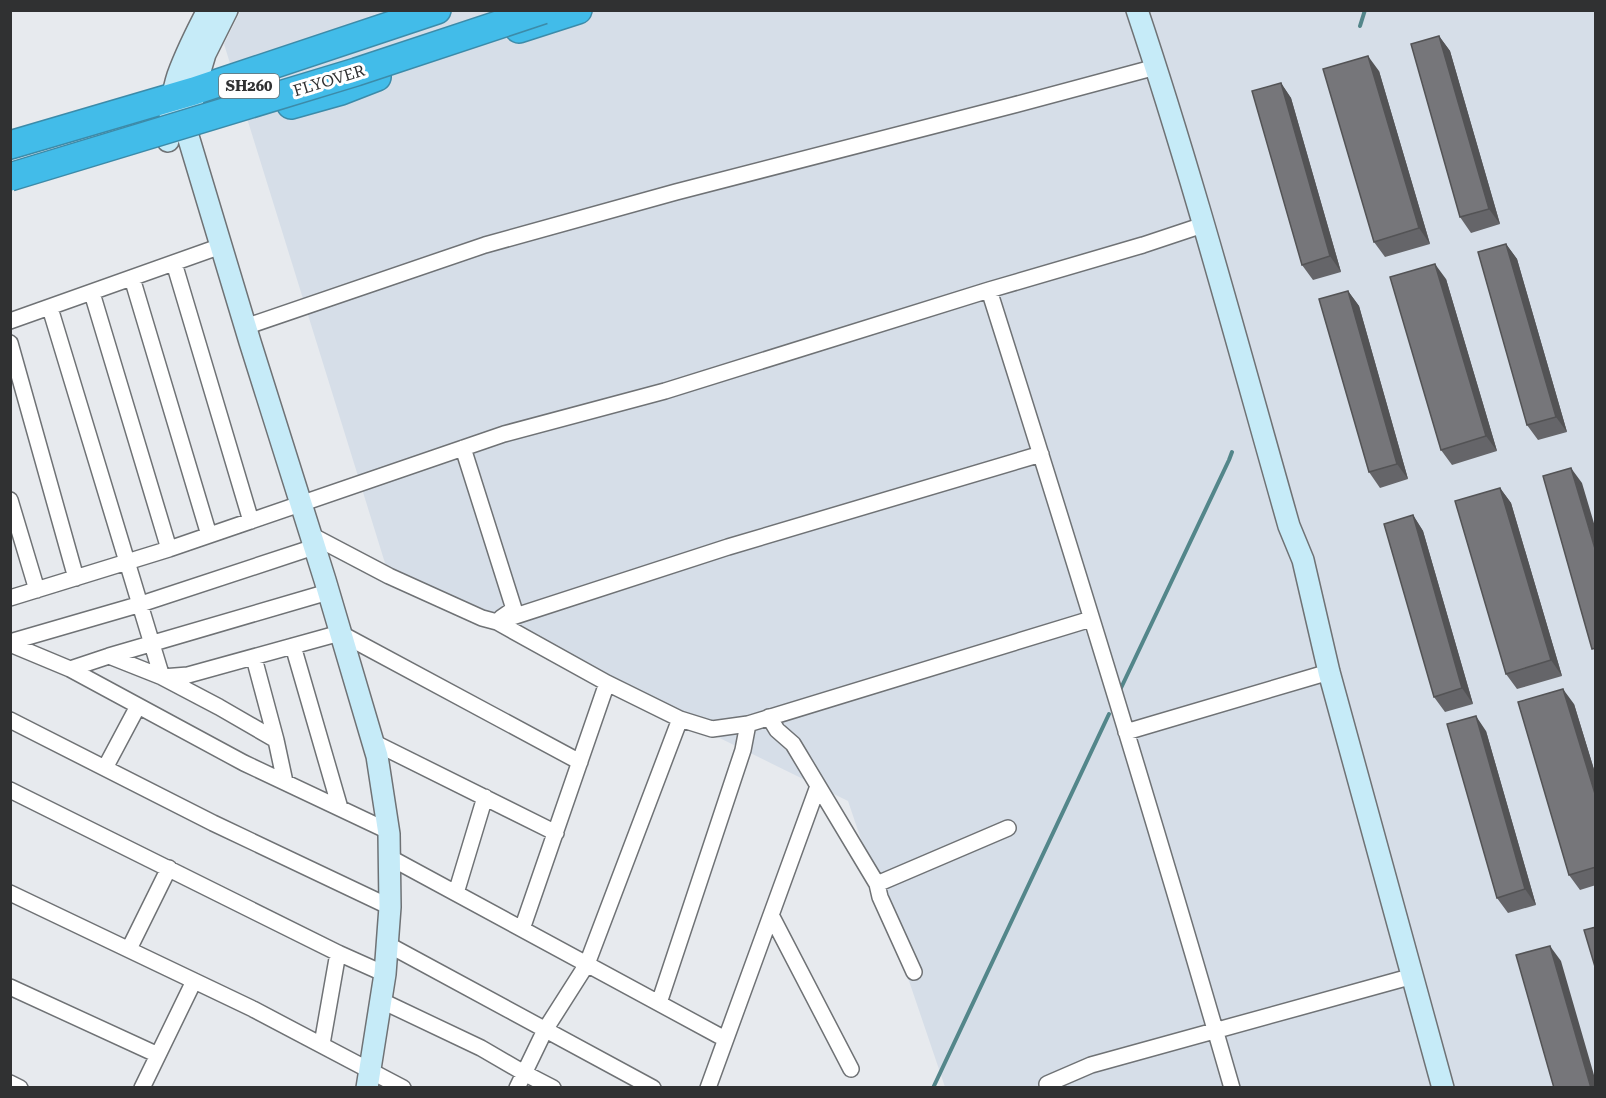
<svg xmlns="http://www.w3.org/2000/svg" width="1606" height="1098" font-family="'Roboto Serif',serif">
  <rect width="100%" height="100%" fill="#e7eaee"/>
  <!-- built -->
  <path fill="#d6dee8" d="M 241,10 L 1595,11 L 1595,1087 L 945,1087 L 848,801 L 389,576 L 224,44 Z"/>
  <g fill="none" stroke-linecap="round" stroke-linejoin="round">
    <!-- stream -->
    <path stroke="#53868a" stroke-width="4" d="M 1360,26 L 1365,10
      M 1121,688 L 1229,460 L 1232,452
      M 933,1088 L 1109,714"/>
    <defs>
      <path id="street" d="M 174,263 L 251,521
        M 132,278 L 209,535
        M 989,290 C 1073,555 1155,821 1232,1088
        M 92,293 L 169,549
        M 50,308 L 162,677 L 219,707 L 276,740 L 285,782
        M 10,321 L 221,246
        M 245,327 L 485,245 L 676,192 L 1014,105 L 1156,67
        M 10,343 L 76,578
        M 463,448 L 514,609 L 501,618
        M 10,500 L 37,590
        M 311,535 L 389,576 L 482,618 L 497,622 L 607,683 L 680,719 L 712,729 L 748,724 L 1091,619
        M 10,598 L 169,549 L 504,434 L 665,391 L 989,290 L 1143,245 L 1203,225
        M 497,622 L 728,547 L 1041,454
        M 10,642 L 141,604 L 314,547
        M 10,644 L 70,669 L 244,763 L 388,831
        M 293,646 L 340,808
        M 109,656 L 328,592
        M 254,658 L 276,740
        M 70,669 L 109,656 L 162,677 L 188,675 L 340,633 L 580,762
        M 769,717 L 777,730 L 793,744 L 877,884 L 880,897 L 914,972
        M 10,720 L 213,823 L 390,907
        M 1126,732 L 1329,672
        M 373,742 L 556,833
        M 105,768 L 138,706
        M 10,790 L 338,953 L 385,974
        M 389,857 L 725,1039
        M 877,884 L 1008,828
        M 10,893 L 253,1009 L 403,1088
        M 456,893 L 485,797
        M 771,915 L 851,1069
        M 522,929 L 607,683
        M 387,944 L 653,1088
        M 129,949 L 169,868
        M 10,987 L 158,1055
        M 382,1001 L 481,1048 L 524,1073 L 553,1088
        M 659,1003 L 743,750 L 748,724
        M 322,1044 L 338,953
        M 10,1083 L 20,1088
        M 1047,1084 L 1091,1065 L 1413,976
        M 142,1088 L 194,981
        M 517,1088 L 545,1030 L 587,964 L 680,719
        M 708,1088 L 818,786"/>
      <path id="secondary" d="M 227,10 L 205,54 L 194,91 L 188,136 L 250,342 L 325,580 L 377,756 L 389,834 L 390,907 L 385,974 L 367,1088
        M 1137,10 C 1194,180 1240,354 1289,526 L 1303,560 L 1329,672 L 1443,1088
        M 168,141 C 170,119 171,96 178,75 C 186,53 197,31 208,10"/>
      <path id="highway" d="M 519,29 L 578,10
        M 291,105 L 341,91 L 377,77
        M 10,145 L 194,91 L 437,10"/>
    </defs>
    <!-- street casing -->
    <use href="#street" stroke="#6f7275" stroke-width="18"/>
    <!-- secondary casing -->
    <use href="#secondary" stroke="#6f7275" stroke-width="24"/>
    <!-- highway casing -->
    <use href="#highway" stroke="#3c8ba9" stroke-width="30"/>
    <!-- street -->
    <use href="#street" stroke="#fff" stroke-width="15"/>
    <!-- secondary -->
    <use href="#secondary" stroke="#c6ebf8" stroke-width="21"/>
    <!-- highway -->
    <use href="#highway" stroke="#42bce9" stroke-width="27"/>
    <defs>
      <path id="highway-bridge" d="M 10,177 L 356,72 L 543,10"/>
    </defs>
    <!-- highway-bridge casing -->
    <use href="#highway-bridge" stroke="#3c8ba9" stroke-width="30" stroke-linecap="butt"/>
    <!-- highway-bridge -->
    <use href="#highway-bridge" stroke="#42bce9" stroke-width="27"/>
  </g>
  <!-- wall -->
  <path fill="#656569" d="M 1439,36 L 1450,51 L 1500,224 L 1471,233 L 1460,217 Z
    M 1379,71 L 1430,244 L 1385,257 L 1374,242 Z
    M 1281,83 L 1291,98 L 1341,272 L 1313,280 L 1302,265 Z
    M 1506,244 L 1517,259 L 1567,432 L 1538,440 L 1527,425 Z
    M 1446,279 L 1497,451 L 1452,465 L 1441,450 Z
    M 1348,291 L 1359,306 L 1408,479 L 1380,488 L 1369,472 Z
    M 1500,488 L 1511,503 L 1562,676 L 1517,689 L 1506,674 Z
    M 1413,515 L 1423,531 L 1473,704 L 1445,712 L 1434,697 Z
    M 1574,704 L 1596,776 L 1596,885 L 1580,890 L 1569,875 Z
    M 1486,731 L 1536,905 L 1508,913 L 1497,898 Z"/>
  <!-- shaded-wall -->
  <path fill="#535355" d="M 1439,36 L 1450,51 L 1500,224 L 1489,209 Z
    M 1368,56 L 1379,71 L 1430,244 L 1419,228 Z
    M 1281,83 L 1291,98 L 1341,272 L 1330,256 Z
    M 1506,244 L 1517,259 L 1567,432 L 1556,417 Z
    M 1435,264 L 1446,279 L 1497,451 L 1486,436 Z
    M 1348,291 L 1359,306 L 1408,479 L 1397,464 Z
    M 1571,468 L 1582,483 L 1596,530 L 1596,552 Z
    M 1500,488 L 1511,503 L 1562,676 L 1551,660 Z
    M 1413,515 L 1423,531 L 1473,704 L 1462,688 Z
    M 1563,689 L 1574,704 L 1596,776 L 1596,797 Z
    M 1476,716 L 1486,731 L 1536,905 L 1525,889 Z
    M 1550,946 L 1561,961 L 1596,1082 L 1596,1088 L 1591,1088 Z"/>
  <!-- building -->
  <path fill="#76767a" stroke="#535355" stroke-width="1.5" d="M 1439,36 L 1489,209 L 1460,217 L 1411,44 Z
    M 1368,56 L 1419,228 L 1374,242 L 1323,69 Z
    M 1281,83 L 1330,256 L 1302,265 L 1252,91 Z
    M 1506,244 L 1556,417 L 1527,425 L 1478,252 Z
    M 1435,264 L 1486,436 L 1441,450 L 1390,277 Z
    M 1348,291 L 1397,464 L 1369,472 L 1319,299 Z
    M 1571,468 L 1596,552 L 1596,648 L 1592,649 L 1543,476 Z
    M 1500,488 L 1551,660 L 1506,674 L 1455,501 Z
    M 1413,515 L 1462,688 L 1434,697 L 1384,524 Z
    M 1563,689 L 1596,797 L 1596,867 L 1569,875 L 1518,702 Z
    M 1476,716 L 1525,889 L 1497,898 L 1447,724 Z
    M 1596,927 L 1596,970 L 1584,930 Z
    M 1550,946 L 1591,1088 L 1554,1088 L 1516,955 Z"/>
  <g text-anchor="middle" stroke-width="6" stroke-linejoin="round" paint-order="stroke">
    <!-- shield labels -->
    <rect fill="#fff" stroke="#6e6f70" stroke-width="1.5" x="219" y="74" width="60" height="24" rx="4.5"/>
    <g font-size="15" font-weight="bold" fill="#303132">
      <text x="249" y="91">SH260</text>
    </g>
    <!-- street labels -->
    <g font-size="16" fill="#303132" stroke="#fff">
      <text transform="translate(329 80) rotate(-17)" y="6">FLYOVER</text>
    </g>
  </g>
  <!-- border -->
  <rect width="1606" height="1098" fill="none" stroke="#303132" stroke-width="24"/>
</svg>
